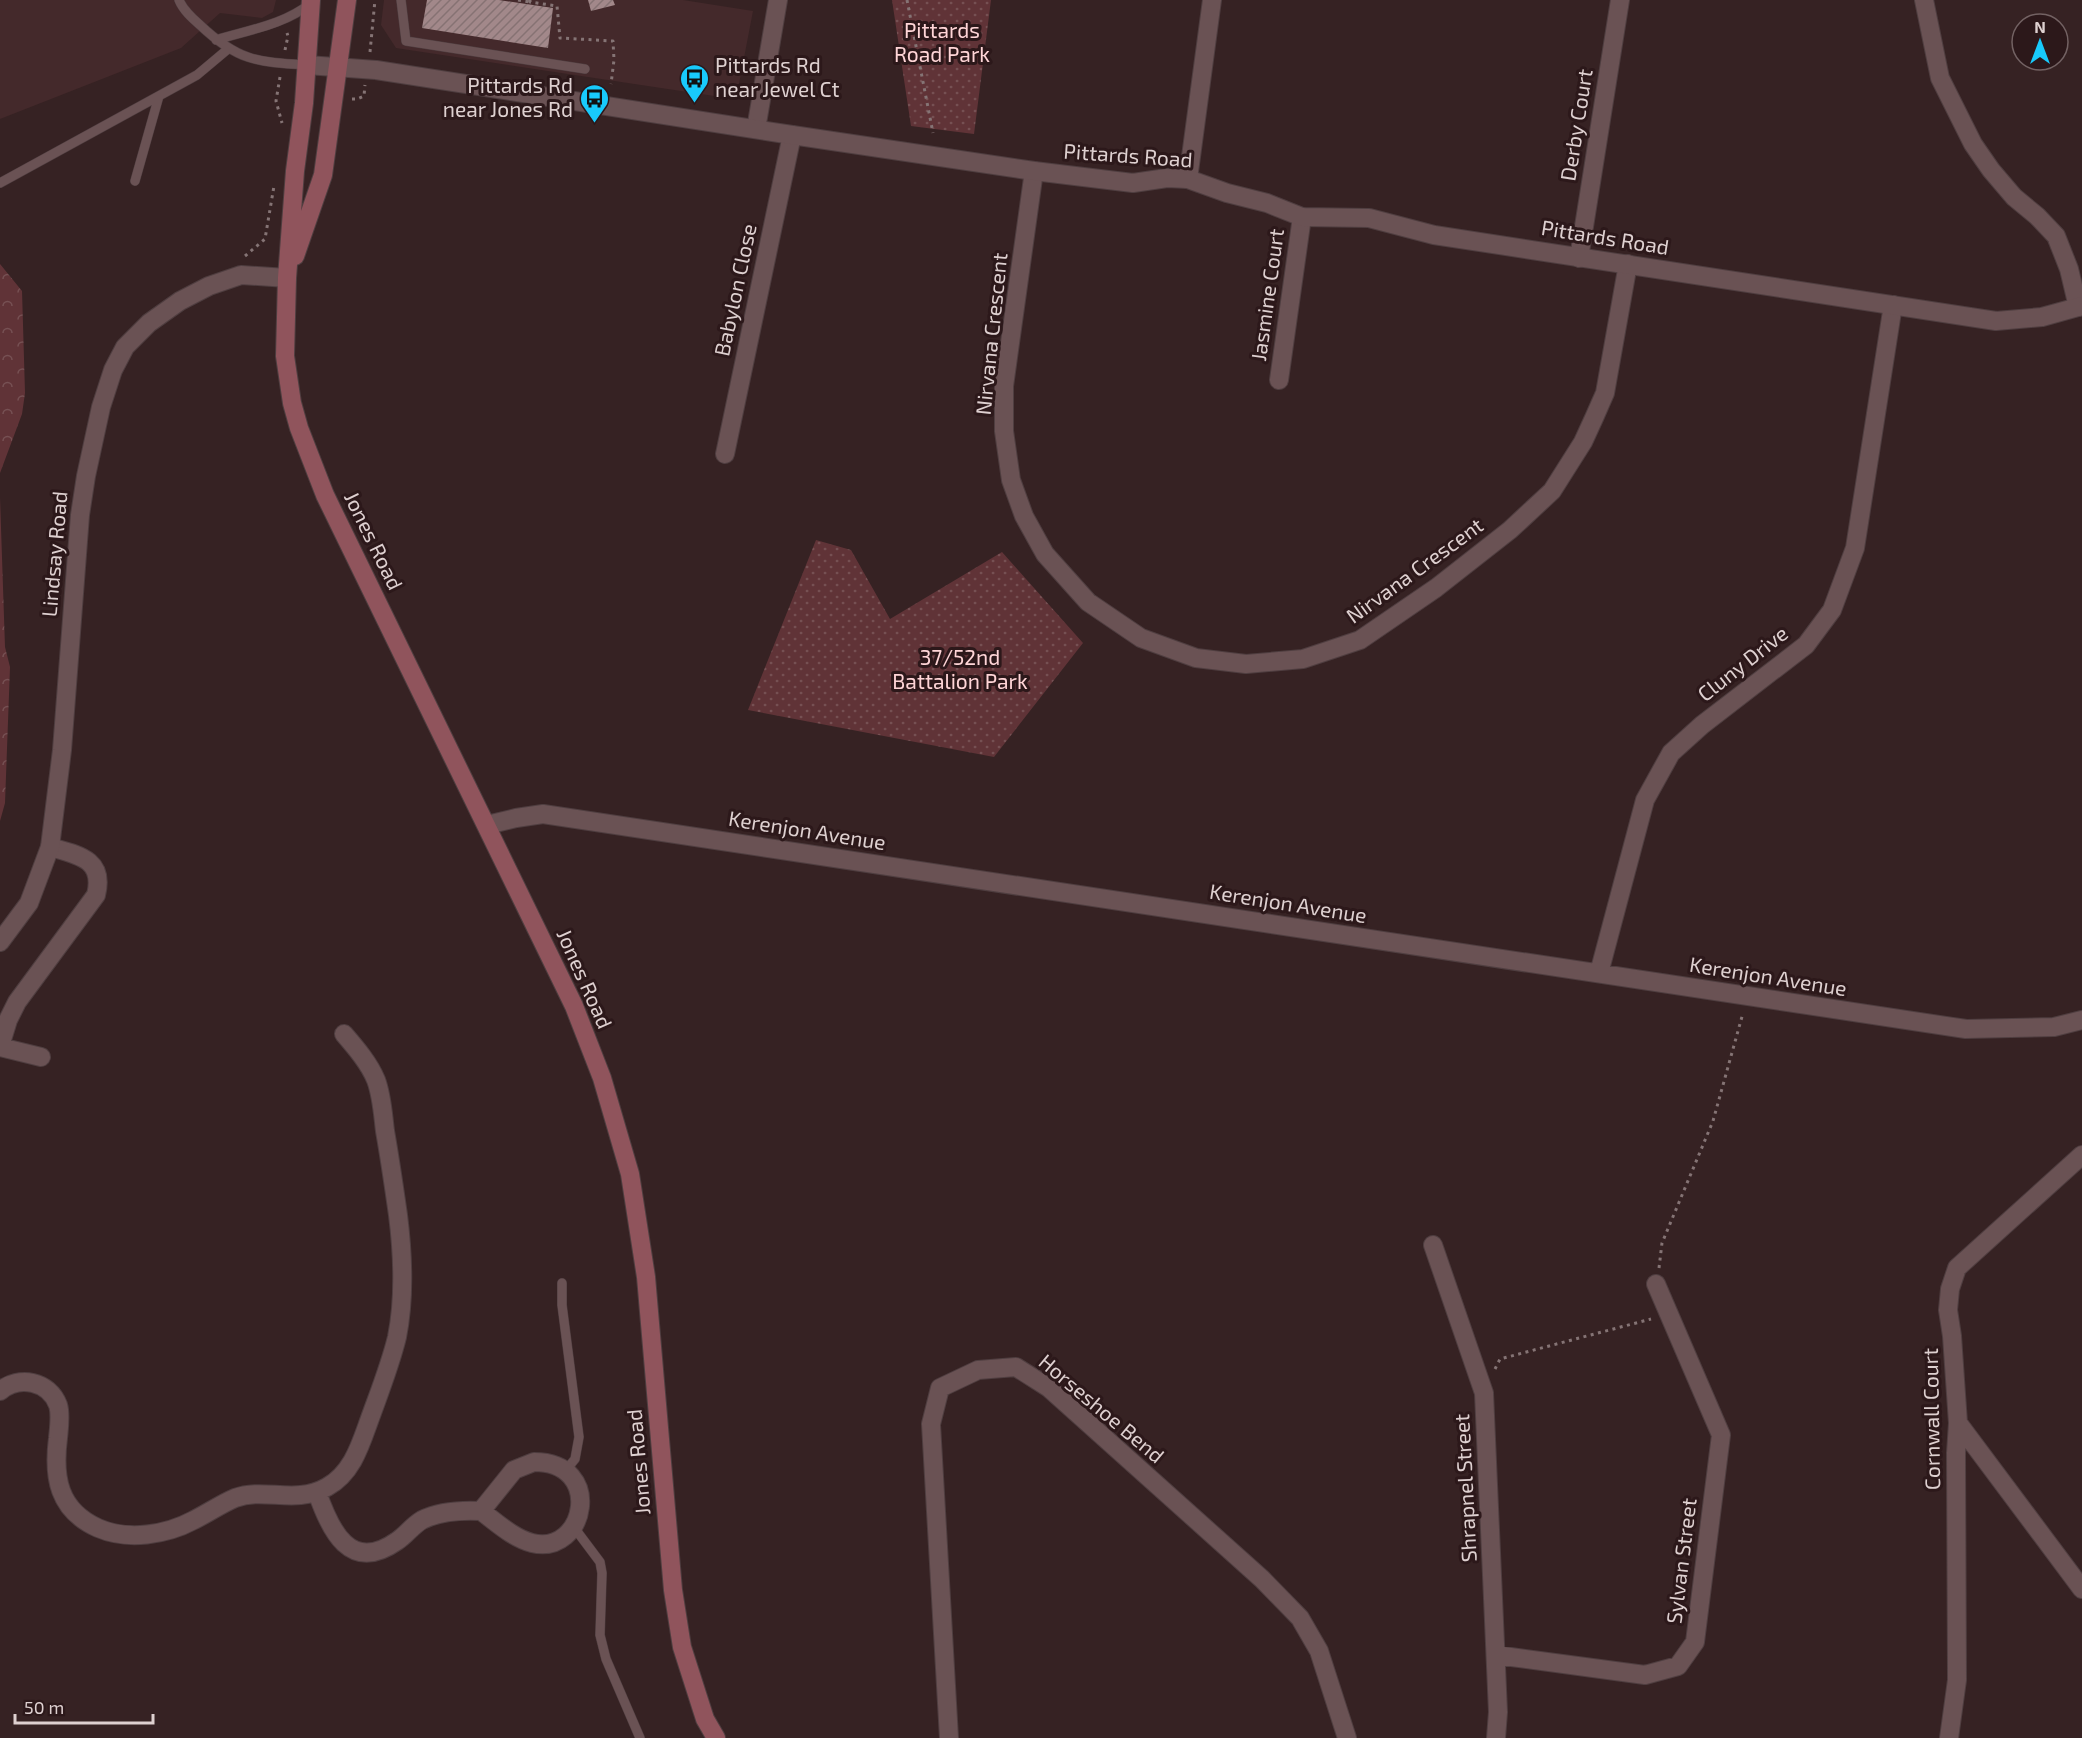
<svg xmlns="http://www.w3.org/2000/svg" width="2082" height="1738" font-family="'Exo 2',sans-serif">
  <defs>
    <pattern id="green-dots" width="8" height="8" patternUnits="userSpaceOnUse" patternTransform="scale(1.5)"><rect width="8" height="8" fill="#603337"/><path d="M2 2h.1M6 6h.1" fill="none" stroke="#765053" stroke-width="1.8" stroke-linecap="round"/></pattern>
    <pattern id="forest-crowns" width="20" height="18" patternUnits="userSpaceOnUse" patternTransform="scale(1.5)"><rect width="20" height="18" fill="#603337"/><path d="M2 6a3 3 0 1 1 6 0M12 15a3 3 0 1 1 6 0" fill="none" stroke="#765053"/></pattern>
    <pattern id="building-hatch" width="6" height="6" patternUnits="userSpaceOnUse" patternTransform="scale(1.5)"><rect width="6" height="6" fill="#a2888a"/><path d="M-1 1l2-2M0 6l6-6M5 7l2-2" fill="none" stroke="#867273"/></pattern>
  </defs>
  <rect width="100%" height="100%" fill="#362223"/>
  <!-- built -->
  <path fill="#44292b" d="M 0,0 L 276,0 L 273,12 L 262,18 L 220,13 L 181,48 L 0,119 Z
    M 384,0 L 683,0 L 753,11 L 739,84 L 721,97 L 396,48 L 381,25 Z"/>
  <!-- green -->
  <path fill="url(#green-dots)" d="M 892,0 L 991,0 L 974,134 L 911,126 Z
    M 816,540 L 851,550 L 890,619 L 1002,552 L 1083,643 L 994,757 L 748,710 Z"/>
  <!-- forest -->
  <path fill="url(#forest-crowns)" d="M 0,264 L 22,291 L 25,393 L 22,414 L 0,473 Z
    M 0,498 L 5,647 L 10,667 L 5,803 L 0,821 Z"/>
  <!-- building -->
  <path fill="url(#building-hatch)" d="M 427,0 L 499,0 L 553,8 L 548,48 L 422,28 Z
    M 588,0 L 613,0 L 615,5 L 591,11 Z"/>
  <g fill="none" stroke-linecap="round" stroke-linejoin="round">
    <defs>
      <path id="service" d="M 179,0 C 183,10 192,18 200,25 C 238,61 256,62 307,65
        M 401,0 L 406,41 L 585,69
        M 216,40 C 248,30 284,25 311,3
        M 135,181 L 159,96
        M 0,183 L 197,75 L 228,49
        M 562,1283 L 562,1305 L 579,1437 L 575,1459 L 566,1470
        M 573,1526 L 600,1562 L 602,1573 L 600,1635 L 606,1659 L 640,1738"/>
      <path id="minor" d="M 1924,0 L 1940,78 L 1973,144 L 1991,170 L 2014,197 L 2037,216 L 2056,236 L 2069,269 L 2078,307
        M 756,129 L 778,0
        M 1034,171 L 1004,386 L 1004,431 L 1011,480 L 1024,516 L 1045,554 L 1088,602 L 1141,638 L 1196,658 L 1246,664 L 1303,659 L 1360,640 L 1436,588 L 1510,530 L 1552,491 L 1583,442 L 1594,418 L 1605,393 L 1628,264
        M 1188,179 L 1212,0
        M 1579,258 L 1620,0
        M 1279,380 L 1302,217
        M 725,454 L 792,135
        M 487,825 L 516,818 L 543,814 L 1966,1029 L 2054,1027 L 2082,1020
        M 1599,973 L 1645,800 L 1671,753 L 1702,725 L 1806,645 L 1832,610 L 1855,548 L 1893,305
        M 0,1046 L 8,1020 L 17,1002 L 96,895 C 105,859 78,855 50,847
        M 0,1047 L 41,1057
        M 1433,1245 L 1484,1393 L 1498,1712 L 1496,1738
        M 0,1391 C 19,1375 49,1381 58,1405 C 61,1414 59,1428 58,1438 C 53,1477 58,1510 98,1528 C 128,1541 166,1535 194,1520 C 208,1513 221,1504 235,1498 C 265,1487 295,1505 327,1487 C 352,1473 360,1446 369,1421 C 379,1393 390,1366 397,1337 C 405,1297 403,1255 398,1215 C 394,1187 390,1159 385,1131 C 383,1115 382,1096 376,1080 C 369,1063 356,1048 344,1034
        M 1958,1423 L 2082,1589
        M 534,1462 C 605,1462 586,1556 532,1543 C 513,1538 496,1522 481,1511 L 514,1470 Z
        M 317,1492 C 330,1530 350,1574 397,1541 C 406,1535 412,1526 422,1520 C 440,1511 461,1510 481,1511
        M 1496,1655 L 1645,1675 L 1678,1666 L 1695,1642 L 1721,1435 L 1656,1284
        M 949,1738 L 931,1424 L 940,1388 L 978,1370 L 1016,1367 L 1049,1388 L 1262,1579 L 1300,1618 L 1319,1651 L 1347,1738
        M 1949,1738 L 1957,1680 L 1956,1453 L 1958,1423 L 1952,1336 L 1948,1310 L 1950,1289 L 1957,1268 L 2082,1155"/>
      <path id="tertiary" d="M 307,65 L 376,70 L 792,135 L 1034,171 L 1133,183 L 1167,178 L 1188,179 L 1227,193 L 1267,203 L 1302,217 L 1369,218 L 1434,235 L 1996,321 L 2042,317 L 2082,306
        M 0,942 L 29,903 L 50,847 L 62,750 L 80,515 L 86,476 L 101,407 L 113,370 L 125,347 L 149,323 L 180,301 L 209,286 L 241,275 L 287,278"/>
      <path id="secondary" d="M 311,0 L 304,103 L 295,171 L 287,278 L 285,356 L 292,403 L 299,428 L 325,495 L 574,1006 L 602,1078 L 630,1174 L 646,1277 L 673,1590 L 682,1647 L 705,1719 L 716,1738
        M 295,256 L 323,175 L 347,0"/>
    </defs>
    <!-- service casing -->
    <use href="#service" stroke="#4f3e40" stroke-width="10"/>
    <!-- minor casing -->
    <use href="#minor" stroke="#4f3e40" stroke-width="20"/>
    <!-- tertiary casing -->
    <use href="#tertiary" stroke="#4f3e40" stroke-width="20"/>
    <!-- secondary casing -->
    <use href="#secondary" stroke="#4f3e40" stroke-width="20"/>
    <!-- path -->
    <path stroke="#857475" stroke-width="3" stroke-dasharray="3 4.5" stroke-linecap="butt" d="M 518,0 L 530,2
      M 530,0 L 530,2 L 557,6 L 560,38 L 613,41 L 614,60 L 611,84
      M 907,0 L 933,133
      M 285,50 L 288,36 L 287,33
      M 370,52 L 375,0
      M 280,77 L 276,101 L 282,123
      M 352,99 L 357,99 L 364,96 L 365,85
      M 245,256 L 265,239 L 274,186
      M 1659,1268 L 1662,1243 L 1713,1121 L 1743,1013
      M 1495,1369 L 1500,1359 L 1651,1319"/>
    <!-- service -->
    <use href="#service" stroke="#6a5254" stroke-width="9"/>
    <!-- minor -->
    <use href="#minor" stroke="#6a5254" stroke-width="18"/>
    <!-- tertiary -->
    <use href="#tertiary" stroke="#6a5254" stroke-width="18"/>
    <!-- secondary -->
    <use href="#secondary" stroke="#90545c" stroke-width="18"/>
  </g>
  <!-- icons -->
  <defs>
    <symbol id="bus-pin" viewBox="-11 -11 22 30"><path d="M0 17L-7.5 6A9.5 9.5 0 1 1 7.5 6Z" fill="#18cafc" stroke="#2c181a"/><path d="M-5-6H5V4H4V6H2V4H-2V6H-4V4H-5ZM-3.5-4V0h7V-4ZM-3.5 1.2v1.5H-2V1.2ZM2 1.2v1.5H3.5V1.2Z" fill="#111"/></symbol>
  </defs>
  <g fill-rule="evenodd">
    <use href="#bus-pin" x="678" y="62" width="33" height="45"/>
    <use href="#bus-pin" x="578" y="82" width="33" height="45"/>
  </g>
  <g text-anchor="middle" stroke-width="6" stroke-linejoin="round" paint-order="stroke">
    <!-- park labels -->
    <g font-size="21" fill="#ffd5d7" stroke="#2c181a">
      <text x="942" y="38">Pittards<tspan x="942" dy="24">Road Park</tspan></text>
      <text x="960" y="665">37/52nd<tspan x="960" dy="24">Battalion Park</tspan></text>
    </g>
    <!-- poi labels -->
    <g font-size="21" fill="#ded0d0" stroke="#2c181a" text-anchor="start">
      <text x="715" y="73">Pittards Rd<tspan x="715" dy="24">near Jewel Ct</tspan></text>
      <text x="573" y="93" text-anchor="end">Pittards Rd<tspan x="573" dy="24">near Jones Rd</tspan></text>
    </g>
    <!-- street labels -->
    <g font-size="21" fill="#ded0d0" stroke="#2c181a">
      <text transform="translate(1577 125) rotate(-81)" y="7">Derby Court</text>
      <text transform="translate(1128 156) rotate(4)" y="7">Pittards Road</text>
      <text transform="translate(1605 238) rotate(9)" y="7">Pittards Road</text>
      <text transform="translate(736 290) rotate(-78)" y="7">Babylon Close</text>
      <text transform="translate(1268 295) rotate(-82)" y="7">Jasmine Court</text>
      <text transform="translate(992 334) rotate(-84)" y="7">Nirvana Crescent</text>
      <text transform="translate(373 541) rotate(64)" y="7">Jones Road</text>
      <text transform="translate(55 554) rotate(-85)" y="7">Lindsay Road</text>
      <text transform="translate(1415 571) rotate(-36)" y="7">Nirvana Crescent</text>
      <text transform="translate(1743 664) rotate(-38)" y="7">Cluny Drive</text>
      <text transform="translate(807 831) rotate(9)" y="7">Kerenjon Avenue</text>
      <text transform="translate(1288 904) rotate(9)" y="7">Kerenjon Avenue</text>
      <text transform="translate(1768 977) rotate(9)" y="7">Kerenjon Avenue</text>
      <text transform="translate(584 979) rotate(66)" y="7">Jones Road</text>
      <text transform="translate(1101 1409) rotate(40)" y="7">Horseshoe Bend</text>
      <text transform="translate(1932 1419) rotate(-91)" y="7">Cornwall Court</text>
      <text transform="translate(639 1462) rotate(-95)" y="7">Jones Road</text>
      <text transform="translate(1466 1488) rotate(-93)" y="7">Shrapnel Street</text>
      <text transform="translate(1682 1561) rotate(-83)" y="7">Sylvan Street</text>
    </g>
  </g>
  <!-- north arrow -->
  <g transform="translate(2040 42)"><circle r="28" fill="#2c181a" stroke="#736263" stroke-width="1.5"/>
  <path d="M0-4.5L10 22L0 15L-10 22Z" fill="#18cafc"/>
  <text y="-9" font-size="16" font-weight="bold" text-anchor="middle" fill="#ded0d0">N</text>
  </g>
  <!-- scale -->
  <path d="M15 1714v9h138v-9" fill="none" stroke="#ded0d0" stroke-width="3"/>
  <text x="24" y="1714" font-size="18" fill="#ded0d0" stroke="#2c181a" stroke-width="4.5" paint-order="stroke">50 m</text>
</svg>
